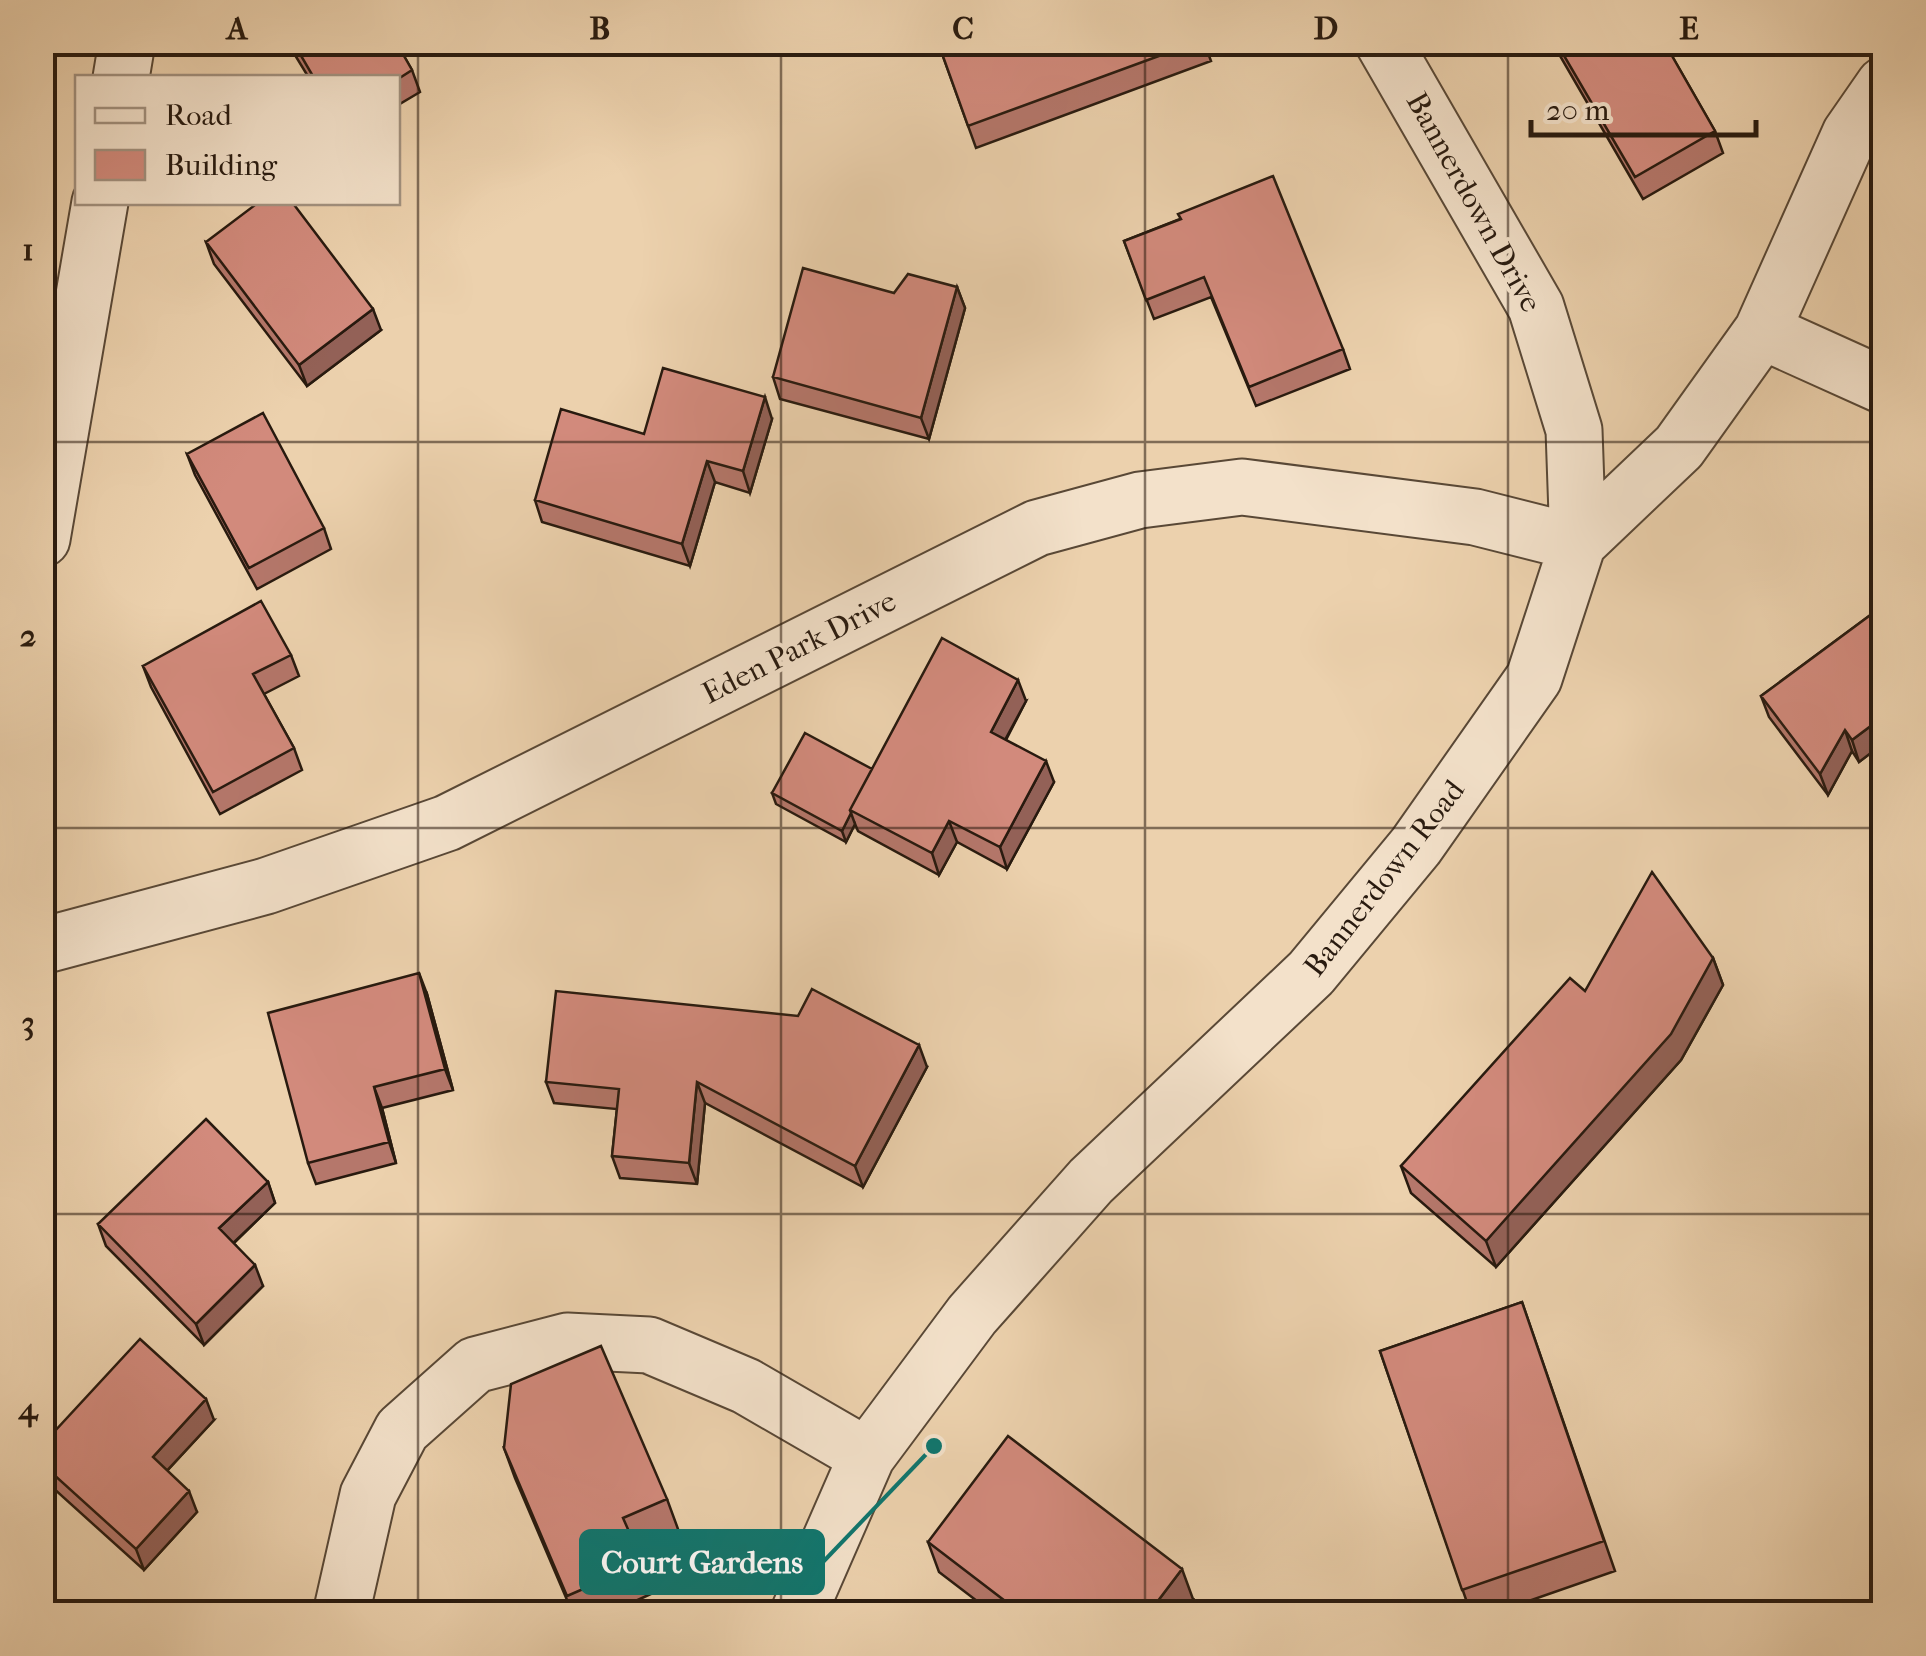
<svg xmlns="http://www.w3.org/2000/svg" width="1926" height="1656" font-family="'IM FELL French Canon',serif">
  <rect width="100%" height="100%" fill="#ecd1ad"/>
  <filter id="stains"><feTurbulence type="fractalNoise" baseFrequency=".002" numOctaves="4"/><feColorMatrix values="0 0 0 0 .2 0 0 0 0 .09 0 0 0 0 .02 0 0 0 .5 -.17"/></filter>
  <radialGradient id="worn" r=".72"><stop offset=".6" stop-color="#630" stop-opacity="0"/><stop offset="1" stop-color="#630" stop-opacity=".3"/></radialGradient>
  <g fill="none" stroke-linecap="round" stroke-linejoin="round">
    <defs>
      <path id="minor" d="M 1383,42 L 1536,307 L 1574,430 L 1578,543
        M 121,78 L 127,42
        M 1762,331 L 1884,386
        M 42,539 L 100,202
        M 42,946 L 266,886 L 447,823 L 1037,528 L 1140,500 L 1242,487 L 1475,517 L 1578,543
        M 341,1614 L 368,1495 L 402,1430 L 475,1365 L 567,1341 L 649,1345 L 746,1386 L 867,1456
        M 798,1614 L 867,1456 L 972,1315 L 1091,1181 L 1311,973 L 1416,846 L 1534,678 L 1578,543 L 1679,447 L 1762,331 L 1850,134 L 1884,85"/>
    </defs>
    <!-- minor casing -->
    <use href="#minor" stroke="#594836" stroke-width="59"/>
    <!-- minor -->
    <use href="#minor" stroke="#f3e1ca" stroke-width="55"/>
  </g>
  <!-- wall -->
  <path fill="#b5776b" stroke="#281a0f" stroke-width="2.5" d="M 287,42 L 396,42 L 412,70 L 420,92 L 398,105 L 398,78 L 309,78 Z
    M 956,42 L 1204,42 L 1211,61 L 976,148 L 940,48 Z
    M 1552,42 L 1664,42 L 1715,131 L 1723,153 L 1643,199 Z
    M 1180,219 L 1343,349 L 1350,369 L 1256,406 L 1211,297 L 1154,319 L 1124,241 Z
    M 206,242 L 381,330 L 307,386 L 214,264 Z
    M 957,287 L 965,308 L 929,439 L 780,399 L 773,377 Z
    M 772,419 L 750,493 L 715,482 L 690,566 L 542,522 L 535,500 L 644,434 Z
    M 187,454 L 324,528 L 331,549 L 257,589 L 195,475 Z
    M 1884,605 L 1884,743 L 1859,762 L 1852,751 L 1828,795 L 1769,717 L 1761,696 Z
    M 291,655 L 299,676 L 264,694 L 294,748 L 302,770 L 220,814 L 151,687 L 143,666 Z
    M 1026,701 L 1006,740 L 1054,782 L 1007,869 L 957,842 L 939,875 L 858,831 L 855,824 L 846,842 L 776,804 L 772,793 L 872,769 Z
    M 1713,958 L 1723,985 L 1681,1060 L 1496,1267 L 1411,1193 L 1401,1166 L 1585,991 Z
    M 427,994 L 453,1090 L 382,1108 L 396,1163 L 316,1184 L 308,1163 Z
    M 927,1067 L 863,1187 L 705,1103 L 697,1184 L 620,1178 L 612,1156 L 617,1109 L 554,1103 L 546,1082 Z
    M 268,1182 L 275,1203 L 234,1243 L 263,1286 L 204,1345 L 106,1246 L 98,1224 Z
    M 1522,1302 L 1615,1571 L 1491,1614 L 1471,1614 L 1380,1351 Z
    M 214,1420 L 167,1471 L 197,1512 L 144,1570 L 42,1478 L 42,1445 Z
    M 504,1448 L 667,1499 L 678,1529 L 636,1547 L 653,1593 L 607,1614 L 573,1614 L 515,1478 Z
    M 928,1542 L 1193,1599 L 1182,1614 L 994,1614 L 939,1572 Z"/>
  <!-- shaded-wall -->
  <path fill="#936157" stroke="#281a0f" stroke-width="2.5" d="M 957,287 L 965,308 L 929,439 L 921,418 Z
    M 373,309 L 381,330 L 307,386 L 299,365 Z
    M 765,397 L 772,419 L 750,493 L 743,471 Z
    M 707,461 L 715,482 L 690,566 L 682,544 Z
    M 1018,680 L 1026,701 L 998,753 L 991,732 Z
    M 1884,716 L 1884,743 L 1859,762 L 1852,740 Z
    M 1845,730 L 1852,751 L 1828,795 L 1820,774 Z
    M 1046,761 L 1054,782 L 1007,869 L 1000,847 Z
    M 851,813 L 855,824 L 846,842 L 842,831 Z
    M 949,821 L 957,842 L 939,875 L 932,853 Z
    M 1713,958 L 1723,985 L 1681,1060 L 1496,1267 L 1486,1241 Z
    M 419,973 L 427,994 L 453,1090 L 445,1069 Z
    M 919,1045 L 927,1067 L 863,1187 L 855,1166 Z
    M 697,1082 L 705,1103 L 697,1184 L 689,1163 Z
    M 374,1087 L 382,1108 L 396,1163 L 389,1142 Z
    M 268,1182 L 275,1203 L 227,1249 L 219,1228 Z
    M 255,1265 L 263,1286 L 204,1345 L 196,1324 Z
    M 206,1399 L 214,1420 L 160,1478 L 153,1457 Z
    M 189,1491 L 197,1512 L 144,1570 L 136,1549 Z
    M 1182,1569 L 1193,1599 L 1182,1614 L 1148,1614 Z"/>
  <!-- building -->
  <path fill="#d28a7c" stroke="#281a0f" stroke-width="2.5" d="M 293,42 L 396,42 L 412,70 L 398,79 L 398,78 L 314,78 Z
    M 956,42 L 1197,42 L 968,126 L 940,48 Z
    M 1556,42 L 1664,42 L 1715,131 L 1635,177 Z
    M 1273,176 L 1343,349 L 1249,387 L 1204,277 L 1146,300 L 1124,241 L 1181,219 L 1178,214 Z
    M 259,202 L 292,202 L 373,309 L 299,365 L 206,242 Z
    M 803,268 L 894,293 L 908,274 L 957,287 L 921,418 L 773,377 Z
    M 663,368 L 765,397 L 743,471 L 707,461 L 682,544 L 535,500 L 561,409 L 644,434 Z
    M 263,413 L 324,528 L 249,568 L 187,454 Z
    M 261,601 L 291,655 L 253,674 L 294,748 L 213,792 L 143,666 Z
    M 1884,605 L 1884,716 L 1852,740 L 1845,730 L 1820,774 L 1761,696 Z
    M 942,638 L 1018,680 L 991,732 L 1046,761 L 1000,847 L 949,821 L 932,853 L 850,810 Z
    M 805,733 L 872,769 L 850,810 L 851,813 L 842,831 L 772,793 Z
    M 1652,872 L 1713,958 L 1671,1034 L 1486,1241 L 1401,1166 L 1570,978 L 1585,991 Z
    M 419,973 L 445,1069 L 374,1087 L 389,1142 L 308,1163 L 268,1013 Z
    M 812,989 L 919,1045 L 855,1166 L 697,1082 L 689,1163 L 612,1156 L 619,1089 L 546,1082 L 556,991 L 798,1016 Z
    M 206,1119 L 268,1182 L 219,1228 L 255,1265 L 196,1324 L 98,1224 Z
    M 1522,1302 L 1604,1541 L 1462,1590 L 1380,1351 Z
    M 140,1339 L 206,1399 L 153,1457 L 189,1491 L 136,1549 L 42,1464 L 42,1445 Z
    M 601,1346 L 667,1499 L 623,1518 L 643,1563 L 567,1596 L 504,1448 L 511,1384 Z
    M 1008,1436 L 1182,1569 L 1148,1614 L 1022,1614 L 928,1542 Z"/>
  <!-- grid -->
  <path fill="none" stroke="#281a0f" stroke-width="2.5" stroke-opacity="0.55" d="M 418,42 L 418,1614M 781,42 L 781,1614M 1145,42 L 1145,1614M 1508,42 L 1508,1614M 42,442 L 1884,442M 42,828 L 1884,828M 42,1214 L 1884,1214"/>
  <g text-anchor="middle" stroke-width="8" stroke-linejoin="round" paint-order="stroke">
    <!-- street labels -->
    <g font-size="30" fill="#281a0f" stroke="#f3e1ca">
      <text transform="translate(1474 202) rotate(61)" y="10">Bannerdown Drive</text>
      <text transform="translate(799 647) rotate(-27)" y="10">Eden Park Drive</text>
      <text transform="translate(1384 878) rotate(-52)" y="10">Bannerdown Road</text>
    </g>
  </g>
  <!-- callouts -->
  <path fill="none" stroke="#0f766e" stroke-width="4" d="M934 1446L823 1562"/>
  <circle fill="#0f766e" stroke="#f3e1ca" stroke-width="4" cx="934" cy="1446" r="10"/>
  <rect fill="#0f766e" stroke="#0f766e" stroke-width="4" x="581" y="1531" width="242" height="62" rx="10"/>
  <g font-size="32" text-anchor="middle" font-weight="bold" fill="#fff">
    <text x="702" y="1573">Court Gardens</text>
  </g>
  <!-- margin -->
  <rect width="1926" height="1656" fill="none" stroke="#ecd1ad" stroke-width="110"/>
  <!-- legend -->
  <rect x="75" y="75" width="325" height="130" fill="#f3e1ca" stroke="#a2917f" stroke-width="2.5"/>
  <rect x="95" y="108" width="50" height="15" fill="#f3e1ca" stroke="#a2917f" stroke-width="2.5"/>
  <text x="165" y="125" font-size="30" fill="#281a0f">Road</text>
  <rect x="95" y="150" width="50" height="30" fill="#d28a7c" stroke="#a2917f" stroke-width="2.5"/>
  <text x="165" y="175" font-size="30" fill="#281a0f">Building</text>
  <!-- scale -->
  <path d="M1531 120v15h225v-15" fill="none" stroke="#281a0f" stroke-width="5"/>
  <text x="1546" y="120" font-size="30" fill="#281a0f" stroke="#f3e1ca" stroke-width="8" paint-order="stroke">20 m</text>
  <rect x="55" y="55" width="1816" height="1546" fill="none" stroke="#281a0f" stroke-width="4"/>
  <g font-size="32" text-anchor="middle" font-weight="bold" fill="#281a0f">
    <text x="237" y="39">A</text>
    <text x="600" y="39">B</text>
    <text x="963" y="39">C</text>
    <text x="1326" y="39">D</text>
    <text x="1689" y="39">E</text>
    <text x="28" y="260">1</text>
    <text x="28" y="646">2</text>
    <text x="28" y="1033">3</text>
    <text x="28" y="1419">4</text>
  </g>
  <rect width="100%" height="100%" filter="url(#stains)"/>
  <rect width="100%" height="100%" fill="url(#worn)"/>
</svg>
